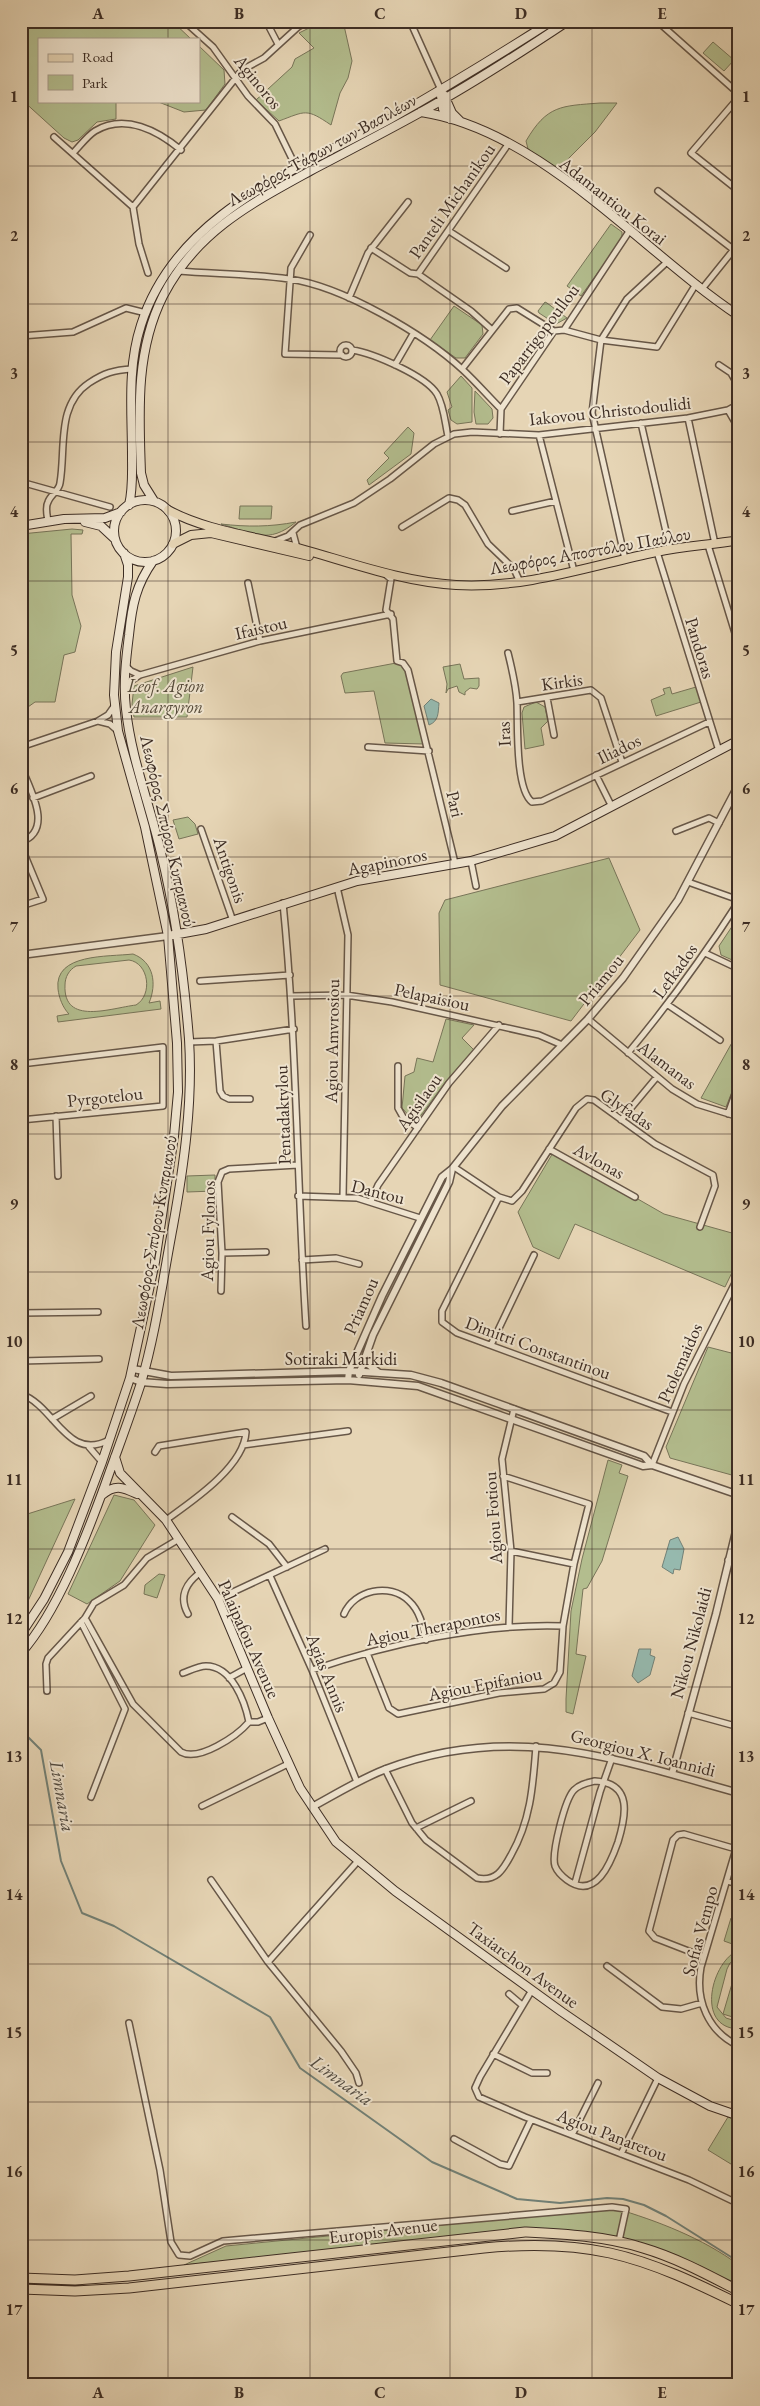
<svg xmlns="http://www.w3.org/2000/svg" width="760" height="2406" font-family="'EB Garamond',serif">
  <rect width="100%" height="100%" fill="#e6d5b5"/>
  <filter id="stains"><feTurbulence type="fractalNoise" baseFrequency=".004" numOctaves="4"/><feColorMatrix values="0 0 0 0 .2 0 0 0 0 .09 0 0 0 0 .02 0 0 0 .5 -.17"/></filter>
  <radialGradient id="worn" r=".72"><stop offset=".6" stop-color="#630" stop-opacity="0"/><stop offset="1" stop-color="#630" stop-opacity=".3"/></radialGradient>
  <!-- green -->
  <path fill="#b3bd8e" stroke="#787559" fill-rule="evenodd" d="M 36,21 L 172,21 L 191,39 L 39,39 L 39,101 L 122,101 L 116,102 L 116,119 L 97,122 L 78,140 L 72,142 L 64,138 L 21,99 L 21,28 Z
    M 323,21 L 343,21 L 352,61 L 348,78 L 340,93 L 331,125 C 306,108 306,111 279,121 L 256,100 L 292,67 L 295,59 L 314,48 L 299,33 Z
    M 713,42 L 734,60 L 724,71 L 703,53 Z
    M 199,46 L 224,70 L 225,84 L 206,110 L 184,112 L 156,101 L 199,101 Z
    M 600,103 L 617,103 L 595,132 L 557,170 L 528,149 L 526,141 C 547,105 561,106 600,103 Z
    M 611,224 L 622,232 L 622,239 L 581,296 L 567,286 Z
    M 545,302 L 547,303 L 567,318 L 556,324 L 539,313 L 538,311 Z
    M 454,306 L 482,325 L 483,334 L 465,358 L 456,358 L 430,340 Z
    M 461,376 L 472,388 L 472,422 L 457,424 L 451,420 L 448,410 L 452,407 L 447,392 Z
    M 475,391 L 492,409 L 493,418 L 488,424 L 476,424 L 474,412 Z
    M 408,427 L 414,433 L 411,454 L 369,485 L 367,480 L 389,458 L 384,453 Z
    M 240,506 L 272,506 L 271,519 L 239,519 Z
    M 296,522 C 268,545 253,533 221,524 C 247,527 270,527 296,522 Z
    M 72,529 L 83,530 L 82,534 L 71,534 L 72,595 L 81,626 L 75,652 L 64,655 L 55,702 L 35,702 L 21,712 L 21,534 Z
    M 396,663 L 404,667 L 425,741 L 424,744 L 385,743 L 374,691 L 345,693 L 341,676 L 343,673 Z
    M 460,664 L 464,679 L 479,678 L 479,686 L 477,689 L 470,688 L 465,692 L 465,695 L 459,692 L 457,686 L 448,689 L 446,693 L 447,684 L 443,667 Z
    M 193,667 L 187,717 L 134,717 L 132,704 L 134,686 Z
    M 670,687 L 672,694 L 696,687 L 701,702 L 656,716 L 651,700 L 665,694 L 663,689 Z
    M 536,702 L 545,707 L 548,721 L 541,728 L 544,745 L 525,749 L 522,713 L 524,707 Z
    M 188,817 L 195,824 L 198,834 L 179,839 L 173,820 Z
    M 609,858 L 640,930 L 571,1021 L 440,985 L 439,913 L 445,900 Z
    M 739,916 L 739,963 L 721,955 L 719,946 Z
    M 133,954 C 154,962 157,984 149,1003 L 160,1001 L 161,1009 L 58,1022 L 57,1016 L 69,1014 C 63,1008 59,998 58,989 C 54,953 108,957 133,954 ZM 129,960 C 149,963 153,995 136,1005 C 111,1008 63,1026 65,985 C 65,977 69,970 76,966 Z
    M 446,1019 L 474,1025 L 462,1038 L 474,1050 L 447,1080 L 419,1118 L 412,1119 L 402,1108 L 405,1076 L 414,1072 L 417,1058 L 433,1062 Z
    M 734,1039 L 739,1040 L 739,1074 L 726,1107 L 701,1098 Z
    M 554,1151 L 664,1214 L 739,1235 L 739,1258 L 725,1287 L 575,1224 L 559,1259 L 533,1247 L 518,1212 Z
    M 215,1175 L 215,1191 L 187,1192 L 187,1176 Z
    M 708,1347 L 739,1355 L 739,1477 L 670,1458 L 666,1447 Z
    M 608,1460 L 622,1465 L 619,1473 L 628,1476 L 602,1561 L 587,1588 L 583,1589 L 576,1654 L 586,1656 L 573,1714 L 566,1712 L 566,1699 L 571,1611 L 582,1559 Z
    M 114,1495 L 134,1500 L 155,1525 L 120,1581 L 87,1604 L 68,1594 Z
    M 75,1499 L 22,1614 L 21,1614 L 21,1516 Z
    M 159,1574 L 165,1575 L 157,1598 L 144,1594 L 145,1585 Z
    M 731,1918 L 739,1920 L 738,1946 L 724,1941 Z
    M 739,1950 L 739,1957 L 730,1963 L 727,1969 L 717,2007 L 726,2018 L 739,2022 L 739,2029 C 694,2028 712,1960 739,1950 Z
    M 739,1960 L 739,2019 L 723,2014 Z
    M 728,2117 L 739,2121 L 739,2169 L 708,2150 Z
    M 614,2208 C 658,2221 702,2238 739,2265 L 739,2285 L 701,2266 L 637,2242 L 522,2231 L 184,2265 L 226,2246 Z"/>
  <!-- water -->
  <path fill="#96b9ae" stroke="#728177" d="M 431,699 L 439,703 C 438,713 439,721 429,725 L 424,706 Z
    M 678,1537 L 684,1549 L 680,1570 L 674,1569 L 673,1574 L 662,1567 L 670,1540 Z
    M 639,1649 L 651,1649 L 650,1655 L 655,1657 L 650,1675 L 638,1683 L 632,1676 Z"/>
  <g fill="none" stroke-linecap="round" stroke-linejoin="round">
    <!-- stream -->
    <path stroke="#728177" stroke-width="2" d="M 21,1730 L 41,1750 L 61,1861 L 82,1913 L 114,1926 L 270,2017 L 300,2068 L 432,2162 L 517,2199 L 560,2203 L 607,2198 L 623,2199 L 644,2205 L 666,2216 L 739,2262"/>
    <defs>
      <path id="minor" d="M 184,21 L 213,47 L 248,96 L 275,124 L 297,169
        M 266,21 L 278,44
        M 410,21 L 441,90
        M 657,21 L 739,94
        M 739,97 L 691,153 L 739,191
        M 54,137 L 133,207 L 139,244 L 148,273
        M 73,153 C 80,146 87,136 95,131 C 125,113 158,131 181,150
        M 658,191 L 734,250
        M 133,207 L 242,70 L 264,58 L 298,27 L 308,21
        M 449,231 L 506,268
        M 310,235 L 291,268 L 285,354 L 342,355
        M 371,248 L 410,273 L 418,274 L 471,311 L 491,329
        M 178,271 C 215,274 253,274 289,279 C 342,286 424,334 463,370 C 476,382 488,396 501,409
        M 418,274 L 509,143
        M 702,289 L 739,243
        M 349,298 L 368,253 L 408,202
        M 564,330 L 601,340 L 657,347 L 696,284
        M 21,336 L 73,332 L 126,308 L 146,313
        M340 351a6 6 0 1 1 12 0a6 6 0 1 1-12 0Z
        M 352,350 C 373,353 426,376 437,394 C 444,406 445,423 448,436
        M 395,365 L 413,334
        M 719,365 L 731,373 L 739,387
        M 462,369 L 509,309 L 517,308 L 554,331
        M 728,410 L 739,429
        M 688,418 L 715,544
        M 641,423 L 670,549
        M 500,434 L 501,409 L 554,331 L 564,330 L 630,230
        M 539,435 L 574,571
        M 21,482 L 110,507
        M 512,511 L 556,501
        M 48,521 C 47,515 45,507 48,502 C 51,494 59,491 60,483 C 66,448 56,405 89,383 C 104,373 114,370 132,369
        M 402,527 L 449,498 L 458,500 L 465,505 L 488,544 L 514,569 L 520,582
        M 293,533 L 297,548
        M 275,541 L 288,536 L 300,525 L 354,503 L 390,479 L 434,444 L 454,434 L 472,432 L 539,435 L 688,418 L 728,410 L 739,404
        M 708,545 L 739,646
        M 657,552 L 719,751
        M 625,559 L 592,413 L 601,340 L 627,299 L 667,262
        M 385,574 L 391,579 L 386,610 L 393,619 L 397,661 L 403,663 L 408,670 L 455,863
        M 248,583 L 260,641
        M 508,653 C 512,669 516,686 517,703 C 518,724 515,789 532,802 L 542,801 L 709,722
        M 126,666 L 131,671 L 140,675
        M 125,688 L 128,683 L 140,675 L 260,641 L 391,614
        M 547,698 L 554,735
        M 517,702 L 591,690 L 601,698 L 622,762
        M 98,721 L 110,724 L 118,731
        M 21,747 L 98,721 L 108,715 L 115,705
        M 368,747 L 429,751
        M 21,766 C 29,788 55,830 21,842
        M 596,775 L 611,805
        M 33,798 L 91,776
        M 201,829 L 233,921
        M 676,831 L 709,818 L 719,823
        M 21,846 L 43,899 L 21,906
        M 471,861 L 476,886
        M 688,882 L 739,900
        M 337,887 L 348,935 L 343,1197
        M 283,903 C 297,1044 297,1185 306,1326
        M 705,953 L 739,969
        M 200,981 L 290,975
        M 292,996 L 346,995 L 392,1002 L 539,1035 L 562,1045
        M 668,1005 L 720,1040
        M 588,1019 L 672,1089 L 697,1104 L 739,1117
        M 216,1041 L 220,1091 L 223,1096 L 229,1099 L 250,1099
        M 189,1042 L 216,1041 L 294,1029
        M 628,1053 C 669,1004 705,954 739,901
        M 21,1064 L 163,1047 L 163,1106 L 21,1120
        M 398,1066 L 398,1108 L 403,1117 L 418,1128
        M 728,1114 L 739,1083
        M 56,1116 L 58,1176
        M 621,1120 L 656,1078
        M 549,1149 L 635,1197
        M 454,1167 L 499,1197 L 512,1201 L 522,1191 L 576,1108 L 587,1099 L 594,1100 L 655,1144 L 713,1175 L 715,1186 L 700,1227
        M 298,1196 L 357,1198 L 420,1218
        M 499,1197 L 442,1311 L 442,1322 L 457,1333 L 672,1412
        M 371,1201 L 378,1185 L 449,1083 L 499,1025
        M 222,1253 L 266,1252
        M 302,1260 L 336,1258 L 359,1264
        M 221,1291 L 222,1253 L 218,1182 L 222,1172 L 229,1169 L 298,1165
        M 21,1313 L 98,1312
        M 491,1345 L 534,1255
        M 21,1361 L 99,1359
        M 21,1394 C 55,1406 67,1462 109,1440
        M 52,1419 L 91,1396
        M 243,1445 L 348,1431
        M 89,1447 L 102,1462
        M 155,1452 L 159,1446 L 246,1432 C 244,1467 191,1502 166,1520
        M 652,1465 L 684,1384 L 739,1275
        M 232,1517 L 269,1544 L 287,1567
        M 511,1551 L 574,1564
        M 728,1560 L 739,1563
        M 270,1576 L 312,1670 L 357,1782
        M 218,1599 L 325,1549
        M 188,1614 C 178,1596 187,1582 201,1572
        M 344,1614 C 354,1590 390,1582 409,1601 C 420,1611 423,1626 426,1640
        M 85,1618 L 133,1704 L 181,1752 C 199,1762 237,1736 249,1722 L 258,1722 L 268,1718
        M 81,1622 L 125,1709 L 91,1797
        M 509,1626 L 511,1551 L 502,1459 L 514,1409
        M 367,1653 L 389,1708 L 398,1714 L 499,1693 L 544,1689 L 554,1683 L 560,1672 L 563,1626 L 574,1564 L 589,1504 L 503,1476
        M 312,1670 C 388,1644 482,1623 563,1626
        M 183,1673 C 191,1670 199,1666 206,1666 C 232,1666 245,1702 249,1722
        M 229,1678 L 247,1668
        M 47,1691 L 46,1664 L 48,1658 L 85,1618 L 94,1603 L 124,1585 L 147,1558 L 179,1539
        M 688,1713 L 739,1727
        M 385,1769 L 412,1823 L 426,1840 L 477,1878 C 496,1882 503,1870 511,1855 C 531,1820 533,1785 536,1746
        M 595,1781 C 633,1783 626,1816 618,1842 C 611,1862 596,1901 567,1880 C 563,1877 557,1871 555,1866 C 551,1854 565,1799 574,1790 C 580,1784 587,1783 595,1781 Z
        M 202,1806 L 288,1764
        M 416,1828 L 471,1801
        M 739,1839 L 701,1967 C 695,2000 708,2032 739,2046
        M 211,1880 L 268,1962 L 341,2051 L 356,2073 L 359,2083
        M 727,1881 L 739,1884
        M 575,1883 L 600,1792 L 612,1758
        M 704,1957 L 655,1938 L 649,1931 L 673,1840 L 678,1835 L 684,1834 L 736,1849
        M 268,1962 L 358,1861
        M 607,1966 L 662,2007 L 681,2009 L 702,2003
        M 532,1990 L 480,2077 L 475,2088 L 479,2097 L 525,2117 L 689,2180 L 739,2204
        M 509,1994 L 522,2005
        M 129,2023 L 160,2170 L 171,2242 L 179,2255 L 190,2256 L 223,2241 L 612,2207 L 626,2209 L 619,2241
        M 493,2054 L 532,2073 L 547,2073
        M 572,2135 L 598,2083
        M 454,2139 L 500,2164 L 509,2166 L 531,2120
        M 621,2154 L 658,2078"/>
      <path id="tertiary" d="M 21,955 L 168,936
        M 368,1351 L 369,1365 L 378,1372
        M 133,1369 L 171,1376 L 349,1371 L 411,1375 L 441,1383 L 644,1456 L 652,1465 L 739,1495
        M 359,1375 L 373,1335 L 449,1182 L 452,1169
        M 130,1378 L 141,1382 L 167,1384 L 348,1380 L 418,1386 L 643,1466 L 652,1465
        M 348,1380 L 349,1371 L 382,1296 L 442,1177 L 452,1169 L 502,1106 L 588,1019 L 623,978 L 678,900 L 739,784
        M 672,1774 L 716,1614 L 739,1519
        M 312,1807 C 336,1794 360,1779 386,1769 C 512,1721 616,1759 739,1793"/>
      <path id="secondary" d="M 444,95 L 452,113 L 460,121
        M 441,96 L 443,109 L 450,119
        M 421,112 C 541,130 641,251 739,316
        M114 531a31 31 0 1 1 62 0a31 31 0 1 1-62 0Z
        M 154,501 L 144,485 L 141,473 C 139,413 135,352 163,296 C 196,232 250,204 310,171 C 350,150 391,129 430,107 C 477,81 523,51 568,21
        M 129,505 C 133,489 132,472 132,456 C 132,412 127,368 141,325 C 177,212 296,171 390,119 C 445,88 499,55 552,21
        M 85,522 L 101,526 L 115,539
        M 21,526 L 64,519 L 105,518 L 121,512
        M 173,935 L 206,929 L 357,881 L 471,861 L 555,836 L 739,740
        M 115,1457 L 120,1473 L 166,1520 L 218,1599 L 268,1718 L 300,1788 L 336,1842 L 395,1891 L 562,2012 L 658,2078 L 710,2106 L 739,2116
        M 102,1495 C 115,1484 122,1487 137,1494
        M 21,1634 L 44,1599 L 68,1552 L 102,1462 L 130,1378 L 155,1262 L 174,1136 L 178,1092 L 177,1043 L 168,936 L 145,827 L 118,731 L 114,695 L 116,652 L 128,577 L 128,565 L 124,553
        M 21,1653 C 58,1611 86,1537 105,1485 C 117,1451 130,1417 141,1383 C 156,1332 163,1278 173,1226 C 184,1165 193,1102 189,1039 C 184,977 176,914 161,853 C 150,805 131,758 126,709 C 123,684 126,659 129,635 C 132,605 136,585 153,561"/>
      <path id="primary" d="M 168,510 C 207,531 255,536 298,548 C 349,562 402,582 456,585 C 524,589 590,566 656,552 C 684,546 711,545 739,540
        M 173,544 L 191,535 L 211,533 L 309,556"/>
      <path id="trunk" d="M 21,2278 L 75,2280 L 129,2276 L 525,2232 C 564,2234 605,2236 643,2248 C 677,2258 708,2275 739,2291
        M 21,2289 L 75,2291 L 129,2288 L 484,2248 C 526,2244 569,2244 610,2253 C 655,2263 698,2284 739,2304"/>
    </defs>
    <!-- minor casing -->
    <use href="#minor" stroke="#675748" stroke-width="8"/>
    <!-- tertiary casing -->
    <use href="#tertiary" stroke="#675748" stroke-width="9"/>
    <!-- secondary casing -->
    <use href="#secondary" stroke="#3d2d24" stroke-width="10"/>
    <!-- primary casing -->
    <use href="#primary" stroke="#3d2d24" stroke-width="10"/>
    <!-- trunk casing -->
    <use href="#trunk" stroke="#3d2d24" stroke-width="11"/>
    <!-- minor -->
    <use href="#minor" stroke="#efe4cf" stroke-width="5"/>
    <!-- tertiary -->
    <use href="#tertiary" stroke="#efe4cf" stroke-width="6"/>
    <!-- secondary -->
    <use href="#secondary" stroke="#efe4cf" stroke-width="8"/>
    <!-- primary -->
    <use href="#primary" stroke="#e6d5b5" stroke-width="8"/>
    <!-- trunk -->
    <use href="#trunk" stroke="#e6d5b5" stroke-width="9"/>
  </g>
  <!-- grid -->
  <path fill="none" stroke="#3d2d24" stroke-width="1" stroke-opacity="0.55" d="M 168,21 L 168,39M 310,21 L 310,2385M 450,21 L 450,2385M 592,21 L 592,2385M 168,101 L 168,2385M 21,166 L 739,166M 21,304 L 739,304M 21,442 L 739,442M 21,581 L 739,581M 21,719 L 739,719M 21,857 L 739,857M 21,996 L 739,996M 21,1134 L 739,1134M 21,1272 L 739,1272M 21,1410 L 739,1410M 21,1549 L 739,1549M 21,1687 L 739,1687M 21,1825 L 739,1825M 21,1964 L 739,1964M 21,2102 L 739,2102M 21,2240 L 739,2240"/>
  <g text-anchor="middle" stroke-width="4" stroke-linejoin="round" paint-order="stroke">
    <!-- street labels -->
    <g font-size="18" fill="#3d2d24" stroke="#efe4cf">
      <text transform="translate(258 82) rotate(51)" y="6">Aginoros</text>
      <text transform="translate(322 150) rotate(-29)" y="6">Λεωφόρος Τάφων των Βασιλέων</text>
      <text transform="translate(452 201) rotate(-55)" y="6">Panteli Michanikou</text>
      <text transform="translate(613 201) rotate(38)" y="6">Adamantiou Korai</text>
      <text transform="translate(539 334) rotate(-53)" y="6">Paparrigopoullou</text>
      <text transform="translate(610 411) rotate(-6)" y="6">Iakovou Christodoulidi</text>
      <text transform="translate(590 551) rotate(-10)" y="6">Λεωφόρος Αποστόλου Παύλου</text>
      <text transform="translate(261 628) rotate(-13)" y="6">Ifaistou</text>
      <text transform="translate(700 648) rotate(73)" y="6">Pandoras</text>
      <text transform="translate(562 682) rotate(-8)" y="6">Kirkis</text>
      <text transform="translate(504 734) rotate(-93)" y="6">Iras</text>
      <text transform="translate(619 749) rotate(-26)" y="6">Iliados</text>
      <text transform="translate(455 804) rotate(77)" y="6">Pari</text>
      <text transform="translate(168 831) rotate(77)" y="6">Λεωφόρος Σπύρου Κυπριανού</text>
      <text transform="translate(387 862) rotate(-11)" y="6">Agapinoros</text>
      <text transform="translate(230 870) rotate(71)" y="6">Antigonis</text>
      <text transform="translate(675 971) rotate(-54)" y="6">Lefkados</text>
      <text transform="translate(601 980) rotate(-51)" y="6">Priamou</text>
      <text transform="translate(432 997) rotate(12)" y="6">Pelapaisiou</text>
      <text transform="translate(332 1041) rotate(-89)" y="6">Agiou Amvrosiou</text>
      <text transform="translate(667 1065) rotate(37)" y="6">Alamanas</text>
      <text transform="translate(105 1097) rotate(-6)" y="6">Pyrgotelou</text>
      <text transform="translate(419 1102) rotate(-55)" y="6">Agisilaou</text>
      <text transform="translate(627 1109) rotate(34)" y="6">Glyfadas</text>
      <text transform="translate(283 1115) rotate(-92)" y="6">Pentadaktylou</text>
      <text transform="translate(599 1161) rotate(29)" y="6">Avlonas</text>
      <text transform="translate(378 1192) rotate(14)" y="6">Dantou</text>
      <text transform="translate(208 1231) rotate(-89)" y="6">Agiou Fylonos</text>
      <text transform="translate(154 1232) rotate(-80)" y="6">Λεωφόρος Σπύρου Κυπριανού</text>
      <text transform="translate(361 1306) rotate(-66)" y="6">Priamou</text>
      <text transform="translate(538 1348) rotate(20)" y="6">Dimitri Constantinou</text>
      <text x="341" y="1365">Sotiraki Markidi</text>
      <text transform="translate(680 1363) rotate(-66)" y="6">Ptolemaidos</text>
      <text transform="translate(493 1518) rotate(-94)" y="6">Agiou Fotiou</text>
      <text transform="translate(433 1627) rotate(-11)" y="6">Agiou Therapontos</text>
      <text transform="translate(249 1639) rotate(66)" y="6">Palaipafou Avenue</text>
      <text transform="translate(691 1643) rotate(-75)" y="6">Nikou Nikolaidi</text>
      <text transform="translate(327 1673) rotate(68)" y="6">Agias Annis</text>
      <text transform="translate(485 1684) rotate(-11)" y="6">Agiou Epifaniou</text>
      <text transform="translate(643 1753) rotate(14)" y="6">Georgiou X. Ioannidi</text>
      <text transform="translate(700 1931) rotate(-75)" y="6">Sofias Vempo</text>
      <text transform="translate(523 1965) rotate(36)" y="6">Taxiarchon Avenue</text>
      <text transform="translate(612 2135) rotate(21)" y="6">Agiou Panaretou</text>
      <text transform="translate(383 2231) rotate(-7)" y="6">Europis Avenue</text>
    </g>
    <!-- park labels -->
    <g font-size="18" font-style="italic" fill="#554a39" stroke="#efe4cf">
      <text x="166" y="692">Leof. Agion<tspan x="166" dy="21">Anargyron</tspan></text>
    </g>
    <!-- water labels -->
    <g font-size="19" font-style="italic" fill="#4f4940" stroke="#efe4cf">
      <text transform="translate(63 1796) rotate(80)" y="7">Limnaria</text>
      <text transform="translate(342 2080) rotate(36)" y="7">Limnaria</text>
    </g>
  </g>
  <!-- margin -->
  <rect width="760" height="2406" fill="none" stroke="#e6d5b5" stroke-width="55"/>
  <!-- legend -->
  <rect x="38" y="38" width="162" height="65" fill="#efe4cf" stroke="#a89b8b"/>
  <rect x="48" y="54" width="25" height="8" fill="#e6d5b5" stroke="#a89b8b"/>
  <text x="82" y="62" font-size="15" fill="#3d2d24">Road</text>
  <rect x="48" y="75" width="25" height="15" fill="#b3bd8e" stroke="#a89b8b"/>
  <text x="82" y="88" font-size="15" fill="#3d2d24">Park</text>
  <rect x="28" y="28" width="704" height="2350" fill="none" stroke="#3d2d24" stroke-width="2"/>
  <g font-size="16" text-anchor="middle" font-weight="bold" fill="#3d2d24">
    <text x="98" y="19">A</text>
    <text x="239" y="19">B</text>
    <text x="380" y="19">C</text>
    <text x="521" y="19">D</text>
    <text x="662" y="19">E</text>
    <text x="14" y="102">1</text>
    <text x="746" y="102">1</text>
    <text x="14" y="241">2</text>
    <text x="746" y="241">2</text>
    <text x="14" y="379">3</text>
    <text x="746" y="379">3</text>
    <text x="14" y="517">4</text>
    <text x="746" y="517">4</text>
    <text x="14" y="656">5</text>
    <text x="746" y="656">5</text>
    <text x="14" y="794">6</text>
    <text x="746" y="794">6</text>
    <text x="14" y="932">7</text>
    <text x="746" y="932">7</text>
    <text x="14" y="1070">8</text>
    <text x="746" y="1070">8</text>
    <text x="14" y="1209">9</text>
    <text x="746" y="1209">9</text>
    <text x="14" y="1347">10</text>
    <text x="746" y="1347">10</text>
    <text x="14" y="1485">11</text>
    <text x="746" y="1485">11</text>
    <text x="14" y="1624">12</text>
    <text x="746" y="1624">12</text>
    <text x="14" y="1762">13</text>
    <text x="746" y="1762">13</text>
    <text x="14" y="1900">14</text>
    <text x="746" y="1900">14</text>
    <text x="14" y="2038">15</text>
    <text x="746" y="2038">15</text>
    <text x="14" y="2177">16</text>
    <text x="746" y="2177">16</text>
    <text x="14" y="2315">17</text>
    <text x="746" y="2315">17</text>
    <text x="98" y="2398">A</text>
    <text x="239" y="2398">B</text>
    <text x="380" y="2398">C</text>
    <text x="521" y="2398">D</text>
    <text x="662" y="2398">E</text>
  </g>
  <rect width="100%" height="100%" filter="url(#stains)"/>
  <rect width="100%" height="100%" fill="url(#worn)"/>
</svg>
